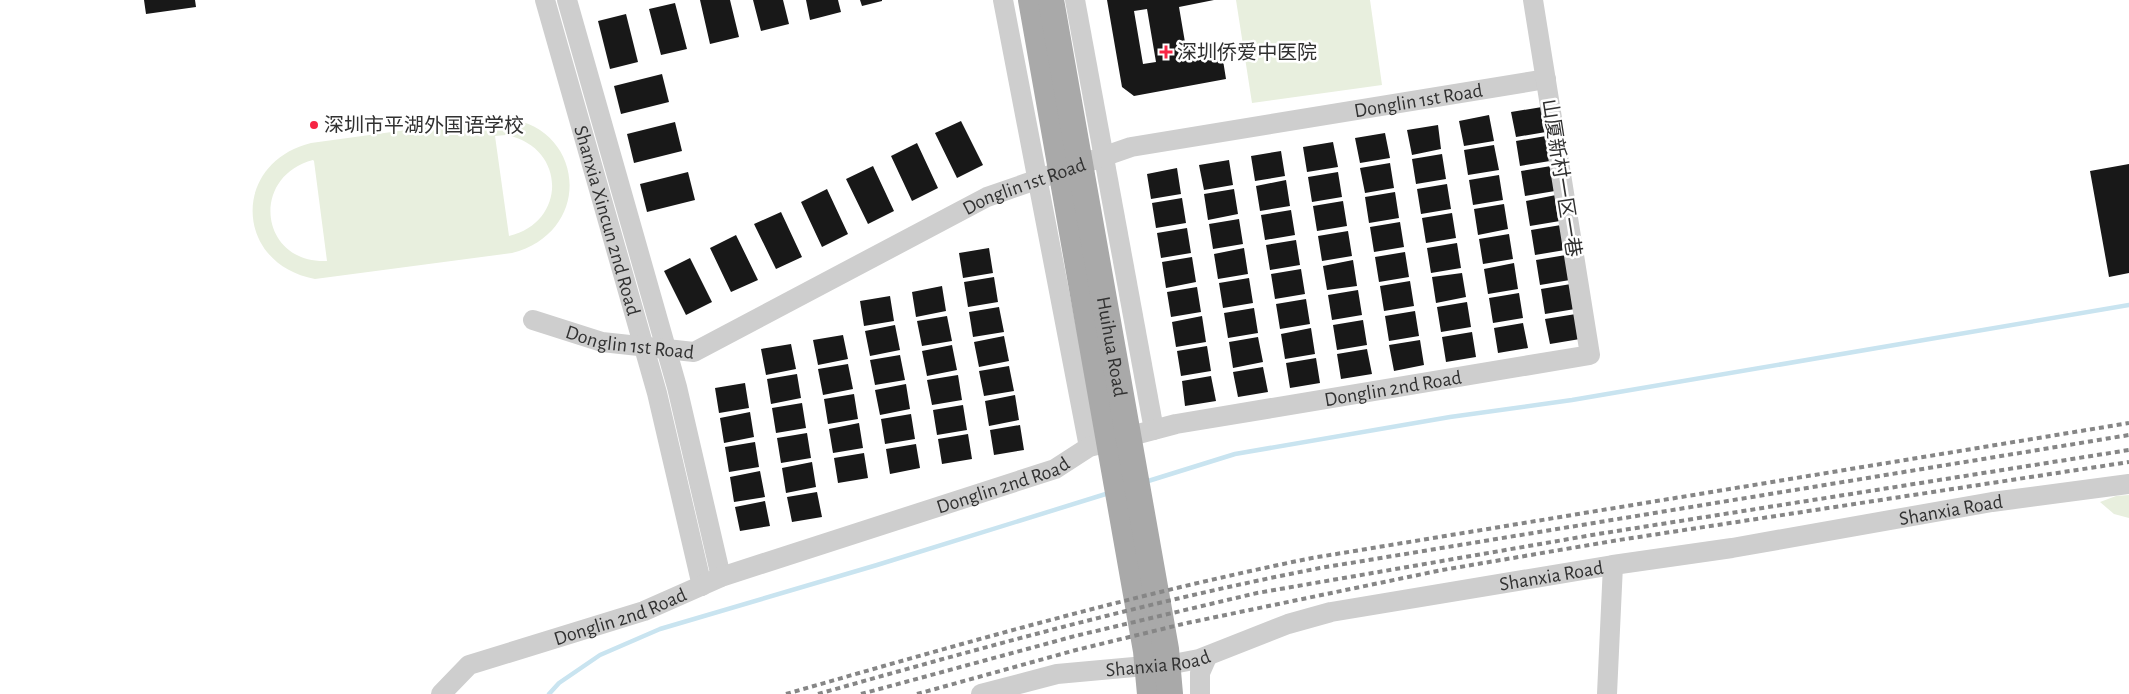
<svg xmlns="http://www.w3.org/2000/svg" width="2129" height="694" font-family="'Alegreya Sans','Noto Sans SC',sans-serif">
  <rect width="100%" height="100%" fill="#fff"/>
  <!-- green -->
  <path fill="#e8efde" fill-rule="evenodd" d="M 1236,0 L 1370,0 L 1382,85 L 1252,103 Z
    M 494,118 C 583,116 599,230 512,253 L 315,279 C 234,264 231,163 311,143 ZM 506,135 C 566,146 568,222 509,236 L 495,136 ZM 313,160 L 314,161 L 327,261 C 260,264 249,177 313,160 Z
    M 2129,495 L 2129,518 L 2114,514 L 2100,502 L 2116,496 Z"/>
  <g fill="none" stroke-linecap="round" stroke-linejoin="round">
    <!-- stream -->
    <path stroke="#c9e4f0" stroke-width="4.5" d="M 1145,482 L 1235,454 L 1450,417 L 1572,400 L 2129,305
      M 549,694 L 559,683 L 600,655 L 660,629 L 877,565 L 1109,493"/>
  </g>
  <!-- building -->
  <path fill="#181818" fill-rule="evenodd" d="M 144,0 L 195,0 L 196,7 L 146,14 Z
    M 700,0 L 730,0 L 739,37 L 710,44 Z
    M 753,0 L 783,0 L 789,24 L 761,31 Z
    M 806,0 L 838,0 L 841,12 L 810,20 Z
    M 860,0 L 882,0 L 882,1 L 862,6 Z
    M 1107,0 L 1214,0 L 1179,7 L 1188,60 L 1222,54 L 1226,79 L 1134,96 L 1122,87 ZM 1147,9 L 1156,62 L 1143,64 L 1134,11 Z
    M 675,3 L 687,49 L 661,55 L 649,9 Z
    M 626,14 L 638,62 L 610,69 L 598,21 Z
    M 662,74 L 669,102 L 621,114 L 614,86 Z
    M 1542,107 L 1546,132 L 1516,137 L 1511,112 Z
    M 1489,115 L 1494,141 L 1464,146 L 1459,121 Z
    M 961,121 L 983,165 L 957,178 L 935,133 Z
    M 675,122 L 682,151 L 634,163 L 627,134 Z
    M 1438,125 L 1441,149 L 1412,155 L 1407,130 Z
    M 1385,133 L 1390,158 L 1360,163 L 1355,138 Z
    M 1546,136 L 1550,161 L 1520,166 L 1516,141 Z
    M 1333,142 L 1338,167 L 1307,172 L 1303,147 Z
    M 917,143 L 938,188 L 912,201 L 891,156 Z
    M 1494,145 L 1499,170 L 1468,175 L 1464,150 Z
    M 1281,151 L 1285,176 L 1255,181 L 1251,156 Z
    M 1442,154 L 1446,179 L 1416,184 L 1412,159 Z
    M 1229,160 L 1233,185 L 1204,190 L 1199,165 Z
    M 1390,163 L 1394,188 L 1365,193 L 1360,168 Z
    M 2129,164 L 2129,273 L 2109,277 L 2090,171 Z
    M 873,166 L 894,211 L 868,224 L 846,179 Z
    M 1551,166 L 1555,191 L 1525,196 L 1521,171 Z
    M 1177,168 L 1181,194 L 1151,199 L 1147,174 Z
    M 688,172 L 695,200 L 647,212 L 640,184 Z
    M 1338,172 L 1342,197 L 1312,202 L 1308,177 Z
    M 1499,175 L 1503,200 L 1473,205 L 1469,180 Z
    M 1286,180 L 1290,206 L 1260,211 L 1256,186 Z
    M 1447,184 L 1451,209 L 1421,214 L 1417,189 Z
    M 827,189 L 848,234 L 822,247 L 801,202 Z
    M 1234,189 L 1238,214 L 1208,220 L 1204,194 Z
    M 1395,192 L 1399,218 L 1369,223 L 1365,197 Z
    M 1556,195 L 1560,221 L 1530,226 L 1526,201 Z
    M 1182,198 L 1186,223 L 1156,228 L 1152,203 Z
    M 1343,201 L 1347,226 L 1317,231 L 1313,206 Z
    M 1504,204 L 1508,229 L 1478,235 L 1474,209 Z
    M 1291,210 L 1295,235 L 1265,240 L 1261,215 Z
    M 781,212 L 802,257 L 776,269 L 754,224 Z
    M 1452,213 L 1456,238 L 1426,243 L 1422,218 Z
    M 1239,219 L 1243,244 L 1213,249 L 1209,224 Z
    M 1400,222 L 1404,247 L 1374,252 L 1370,227 Z
    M 1561,225 L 1565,250 L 1535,255 L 1531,230 Z
    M 1187,228 L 1191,253 L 1161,258 L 1157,233 Z
    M 1348,231 L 1352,256 L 1322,261 L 1318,236 Z
    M 1509,234 L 1513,259 L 1483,264 L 1479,239 Z
    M 736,235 L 758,280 L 731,292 L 710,248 Z
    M 1296,240 L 1300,265 L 1270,270 L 1266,245 Z
    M 1457,243 L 1461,268 L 1431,273 L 1427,248 Z
    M 989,248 L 993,273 L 963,278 L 959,253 Z
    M 1244,248 L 1248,274 L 1218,279 L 1214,254 Z
    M 1405,252 L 1409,277 L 1379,282 L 1375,257 Z
    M 1566,255 L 1570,280 L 1540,285 L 1536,260 Z
    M 1192,257 L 1196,282 L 1166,288 L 1162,262 Z
    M 690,258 L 712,302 L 686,315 L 664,271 Z
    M 1353,260 L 1357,286 L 1327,290 L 1323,266 Z
    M 1514,263 L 1518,289 L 1488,294 L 1484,269 Z
    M 1301,269 L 1305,294 L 1275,299 L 1271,274 Z
    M 1462,273 L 1466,297 L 1436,303 L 1432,277 Z
    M 994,277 L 998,302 L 968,307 L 964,282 Z
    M 1249,278 L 1253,303 L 1223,308 L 1219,283 Z
    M 1410,281 L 1414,306 L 1384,311 L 1380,286 Z
    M 1571,284 L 1575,309 L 1545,314 L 1541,289 Z
    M 942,286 L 946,311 L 916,317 L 912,292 Z
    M 1197,287 L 1201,312 L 1171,317 L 1167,292 Z
    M 1358,290 L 1362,315 L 1332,320 L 1328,295 Z
    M 1519,293 L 1523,318 L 1493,323 L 1489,298 Z
    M 890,296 L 894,321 L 864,326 L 860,301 Z
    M 1306,299 L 1310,324 L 1280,329 L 1276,304 Z
    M 1467,302 L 1471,327 L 1441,332 L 1437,307 Z
    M 999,307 L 1004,332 L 973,337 L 969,312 Z
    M 1254,308 L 1258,333 L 1228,338 L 1224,313 Z
    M 1415,311 L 1419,336 L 1389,341 L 1385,316 Z
    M 1576,314 L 1580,339 L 1550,344 L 1545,319 Z
    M 947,316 L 952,341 L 922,346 L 917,321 Z
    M 1202,316 L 1206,342 L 1176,347 L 1172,322 Z
    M 1363,320 L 1367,345 L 1337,350 L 1333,325 Z
    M 1523,323 L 1528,348 L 1498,353 L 1494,328 Z
    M 895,325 L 900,350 L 870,356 L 865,331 Z
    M 1311,328 L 1315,354 L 1285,359 L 1281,334 Z
    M 1472,332 L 1476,357 L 1446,362 L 1442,337 Z
    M 843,335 L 848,359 L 818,365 L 813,340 Z
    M 1004,336 L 1009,361 L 979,367 L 974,342 Z
    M 1258,337 L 1263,362 L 1233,368 L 1229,342 Z
    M 1420,340 L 1424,365 L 1394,371 L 1389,345 Z
    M 791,344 L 796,369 L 766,375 L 761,349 Z
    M 952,345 L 957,370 L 927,376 L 922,351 Z
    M 1207,346 L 1211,371 L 1181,376 L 1177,351 Z
    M 1367,349 L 1372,374 L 1341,379 L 1337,354 Z
    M 900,355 L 905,380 L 875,385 L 870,360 Z
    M 1316,358 L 1320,383 L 1290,388 L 1286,363 Z
    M 848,364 L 853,389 L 823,395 L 818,369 Z
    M 1009,366 L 1014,391 L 984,396 L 979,371 Z
    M 1263,367 L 1268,392 L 1238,397 L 1233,372 Z
    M 797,374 L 801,398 L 771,404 L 767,379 Z
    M 958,375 L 962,400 L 932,405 L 927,380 Z
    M 1211,376 L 1216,401 L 1185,406 L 1182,381 Z
    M 745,383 L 749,408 L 719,413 L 715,388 Z
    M 906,384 L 910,409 L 880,415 L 875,390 Z
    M 854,394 L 858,419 L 828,424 L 824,399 Z
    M 1015,395 L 1019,420 L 989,426 L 985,401 Z
    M 802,403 L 806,428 L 776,433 L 772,408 Z
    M 963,405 L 967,430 L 937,435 L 933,410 Z
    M 750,412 L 754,437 L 724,443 L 720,418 Z
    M 911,414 L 915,439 L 885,444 L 881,419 Z
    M 859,423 L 863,448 L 833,453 L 829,429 Z
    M 1020,425 L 1024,450 L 994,455 L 990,430 Z
    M 807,433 L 811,458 L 781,463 L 777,438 Z
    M 968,434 L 972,459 L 942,464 L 938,439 Z
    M 755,442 L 759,467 L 729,472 L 725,447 Z
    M 916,444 L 920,468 L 890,474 L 886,449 Z
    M 864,453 L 868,478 L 838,483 L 834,458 Z
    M 812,462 L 816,487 L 786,493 L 782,468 Z
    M 760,471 L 765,497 L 734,502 L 730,477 Z
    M 817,492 L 822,517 L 792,522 L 787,497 Z
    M 765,501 L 770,526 L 740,531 L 735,507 Z"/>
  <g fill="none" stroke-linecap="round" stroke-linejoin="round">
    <!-- minor -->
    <g stroke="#cecece" stroke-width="20">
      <path id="s1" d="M 545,0 L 657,393 L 702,586"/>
      <path d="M 567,0 L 677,387 L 721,577"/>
      <path d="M 1003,0 L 1089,447"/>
      <path d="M 1075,0 L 1154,430"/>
      <path id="s2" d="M 533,320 L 602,342 L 694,352 L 987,197 L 1131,147 L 1546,79"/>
      <path id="s3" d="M 441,694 L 469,665 L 644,611 L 721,577 L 1055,469 L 1089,447 L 1176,424 L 1590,355 L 1533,0"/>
      <path id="s4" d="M 981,694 L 1057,674 L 1178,663 L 1199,659 L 1288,624 L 1331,612 L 1613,565 L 1732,548 L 1992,502 L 2129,484"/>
      <path d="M 1200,694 L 1200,673 L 1207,657"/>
      <path d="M 1607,694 L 1613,565"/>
    </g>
    <!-- major -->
    <g stroke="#a9a9a9" stroke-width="26">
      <path d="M 1031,0 L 1146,651 L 1150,694"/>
      <path id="s5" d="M 1051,0 L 1166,649 L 1170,694"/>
    </g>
    <!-- rail -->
    <path stroke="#868686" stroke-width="4" stroke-dasharray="5 4" stroke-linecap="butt" d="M 786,694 C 960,644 1134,594 1312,558 L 2129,423
      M 818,694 C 984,647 1150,601 1320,568 L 2129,435
      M 861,694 L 1075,636 L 1257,593 L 1598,534 L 2129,450
      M 917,694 L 1076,650 L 1187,623 L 1442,570 L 1619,540 L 2129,462"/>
  </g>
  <!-- markers -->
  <g fill="#f62544" stroke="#fff" stroke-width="2">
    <path d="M1163.5 44.5h5v5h5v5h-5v5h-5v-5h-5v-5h5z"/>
    <circle cx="314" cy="125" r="5"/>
  </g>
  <g text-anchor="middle" stroke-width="5" stroke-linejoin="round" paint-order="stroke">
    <!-- poi labels -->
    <g font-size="20" fill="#313131" stroke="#fff" text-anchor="start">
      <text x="1177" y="59">深圳侨爱中医院</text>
      <text x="324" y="132">深圳市平湖外国语学校</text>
    </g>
    <!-- street labels -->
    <g font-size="20" fill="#313131" stroke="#fff">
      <text dy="7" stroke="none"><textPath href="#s2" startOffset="940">Donglin 1st Road</textPath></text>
      <text transform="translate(1562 178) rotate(81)" y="7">山厦新村一区一巷</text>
      <text dy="7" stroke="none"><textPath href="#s2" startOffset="535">Donglin 1st Road</textPath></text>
      <text dy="7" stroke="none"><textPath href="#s1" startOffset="229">Shanxia Xincun 2nd Road</textPath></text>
      <text dy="7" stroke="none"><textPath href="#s2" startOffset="100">Donglin 1st Road</textPath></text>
      <text dy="7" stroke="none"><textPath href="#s5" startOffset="352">Huihua Road</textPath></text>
      <text dy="7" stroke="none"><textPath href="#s3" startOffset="1009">Donglin 2nd Road</textPath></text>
      <text dy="7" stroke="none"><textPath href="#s3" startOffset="604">Donglin 2nd Road</textPath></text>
      <text dy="7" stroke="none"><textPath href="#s4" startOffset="990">Shanxia Road</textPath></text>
      <text dy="7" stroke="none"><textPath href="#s4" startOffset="585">Shanxia Road</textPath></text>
      <text dy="7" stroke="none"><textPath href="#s3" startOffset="199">Donglin 2nd Road</textPath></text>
      <text dy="7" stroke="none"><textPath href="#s4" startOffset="180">Shanxia Road</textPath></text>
    </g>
  </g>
</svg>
